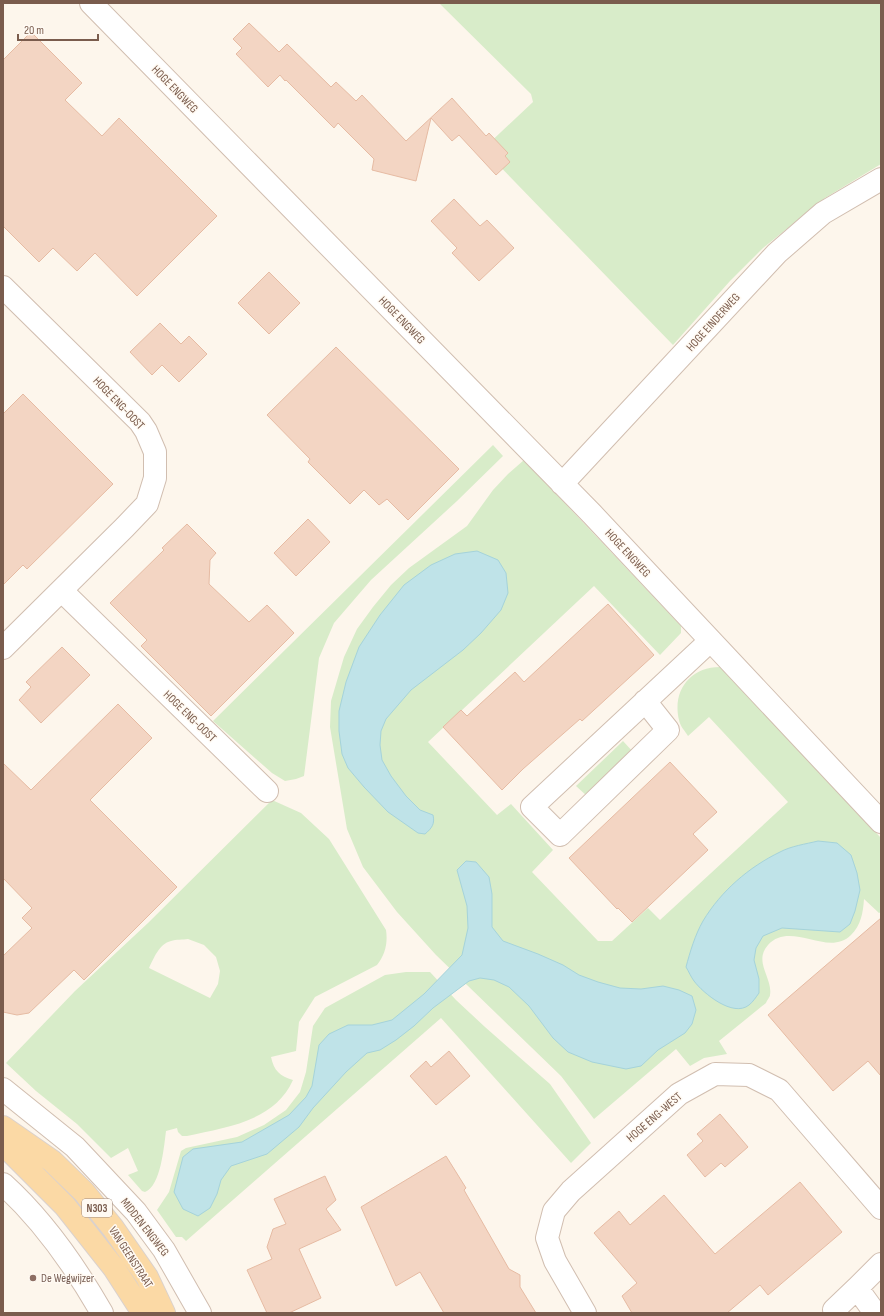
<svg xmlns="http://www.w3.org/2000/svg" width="884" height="1316" font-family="'Sofia Sans Condensed',sans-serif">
  <rect width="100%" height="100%" fill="#fdf6ec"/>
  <!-- green -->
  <path fill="#d8ecc9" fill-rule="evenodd" d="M 439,3 L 881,3 L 881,164 L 825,198 L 763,248 L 730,281 L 673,345 L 483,149 L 533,102 L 531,94 Z
    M 493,445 L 503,456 L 457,501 L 371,580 L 334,623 L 319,658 L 304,776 L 296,779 L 285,781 L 272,773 L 213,721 Z
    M 524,460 L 681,626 L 681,633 L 660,655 L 594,586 L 428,742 L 497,815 L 511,804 L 553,850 L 532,872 L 598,941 L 612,941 L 648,908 L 660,920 L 788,802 L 709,717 L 688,736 C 685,731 680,726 679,720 C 672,691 690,667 720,667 L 881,838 L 881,912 L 879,913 L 864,899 C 863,913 861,925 851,935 C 828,958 791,920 768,945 C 753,962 773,978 770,995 C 770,997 767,1000 766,1003 L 719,1041 L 727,1054 L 704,1058 L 690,1066 L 676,1049 L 594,1119 L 561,1076 L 436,955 L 397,912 L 363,867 L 347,829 L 330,727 L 331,701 L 344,657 L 357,629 L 373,607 L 391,585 L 409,568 L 467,526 L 493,490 L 508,474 Z
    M 623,741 L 634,753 L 588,797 L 576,786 Z
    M 272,800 L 301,813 L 329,839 L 386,930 C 388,943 385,955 377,965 L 315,997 L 299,1022 L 296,1051 L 271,1057 C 274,1071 280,1076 293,1080 C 274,1122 226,1127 187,1136 L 182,1136 L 178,1132 L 177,1128 L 166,1131 C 164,1146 161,1186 145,1192 L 142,1191 L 128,1175 L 138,1171 L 128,1148 L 111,1158 L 77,1124 L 36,1091 L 6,1063 L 75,991 L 148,923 ZM 188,939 L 204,945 L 216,957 L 220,971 L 218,984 L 210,998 L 149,968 C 154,958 159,944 171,941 C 176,939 183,940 188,939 Z
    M 406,972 L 430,972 L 456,1000 L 485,1027 L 550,1084 L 591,1143 L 571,1163 L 441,1018 L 186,1241 L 182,1237 L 176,1237 L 157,1210 L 169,1192 L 181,1151 L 186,1148 L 237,1137 L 264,1125 L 286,1110 L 300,1092 L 306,1072 L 313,1026 L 325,1008 L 385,975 Z"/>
  <!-- water -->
  <path fill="#bfe3e8" stroke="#a5d3da" d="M 477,551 L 498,560 L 506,573 L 508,593 L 501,610 L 481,633 L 463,650 L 411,690 L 386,719 L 381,731 L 380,745 L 382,760 L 391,776 L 406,796 L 420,810 L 433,815 C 435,824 432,828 425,834 L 418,833 L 388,812 L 364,787 L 348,768 L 342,754 L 339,731 L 339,711 L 346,682 L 359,647 L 380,615 L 404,585 L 431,565 L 455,554 Z
    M 818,841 L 837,843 L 851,855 L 857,873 L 860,890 L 855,911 L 850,924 L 840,932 L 782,928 L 763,936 L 756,948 L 754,960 L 759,979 L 759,993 C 756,997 753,1002 749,1005 C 733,1018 703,993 694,981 C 691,977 689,972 686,967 C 690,952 695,935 703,921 C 721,891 749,867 780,852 C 791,846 806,844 818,841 Z
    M 466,861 L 476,862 L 489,877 L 492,894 L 492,927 L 503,941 L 538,954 L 563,965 L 579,975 L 598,982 L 620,988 L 641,989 L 663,986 L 679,990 L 692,996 L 696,1010 L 692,1024 L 685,1033 L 658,1050 L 641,1066 L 626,1069 L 592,1062 L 568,1052 L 553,1038 L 529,1006 L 509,987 L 494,980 L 480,978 L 469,981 L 433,1008 L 414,1026 L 396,1040 L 380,1050 L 367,1053 L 346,1072 L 313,1108 L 299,1127 L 267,1154 L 231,1166 L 221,1180 L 217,1194 L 210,1208 L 198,1216 L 183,1209 L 174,1192 L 183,1157 L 193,1149 L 242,1142 L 289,1115 L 306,1097 L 312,1086 L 319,1045 L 329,1034 L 348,1025 L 372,1025 L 392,1020 L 424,994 L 462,955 L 468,928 L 467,906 L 457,870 Z"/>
  <!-- building -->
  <path fill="#f3d5c3" stroke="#e6bba3" d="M 249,23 L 279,52 L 287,44 L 331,87 L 336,82 L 356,101 L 362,95 L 406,141 L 452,98 L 486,136 L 489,133 L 508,153 L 505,156 L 510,162 L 496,175 L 459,135 L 452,141 L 431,118 L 416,181 L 372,170 L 374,159 L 338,123 L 334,128 L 286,80 L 285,81 L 280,75 L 268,87 L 236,54 L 242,48 L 233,39 Z
    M 31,32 L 82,83 L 65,100 L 102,136 L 119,118 L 217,216 L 137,296 L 95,253 L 77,271 L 53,248 L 39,262 L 3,226 L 3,60 Z
    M 454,199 L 480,226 L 487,220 L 514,248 L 479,281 L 452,253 L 457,248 L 431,221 Z
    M 269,272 L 300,303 L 269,334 L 238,303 Z
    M 160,323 L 181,344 L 189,336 L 207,354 L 179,382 L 162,365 L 152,375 L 130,352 Z
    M 336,347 L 459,469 L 408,520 L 387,499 L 379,505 L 364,490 L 350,504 L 308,462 L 310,459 L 267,415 Z
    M 23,394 L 113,484 L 27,569 L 23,565 L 3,585 L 3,414 Z
    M 308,519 L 330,542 L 296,576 L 274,553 Z
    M 187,524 L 216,553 L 210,560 L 209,584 L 249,622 L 267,605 L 294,633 L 211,716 L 141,646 L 147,640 L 110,603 L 164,550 L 162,548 Z
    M 608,604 L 654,655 L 582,721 L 580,719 L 523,769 L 502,790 L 443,727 L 461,710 L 467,716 L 515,672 L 524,682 Z
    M 62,647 L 90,675 L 41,723 L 19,700 L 31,687 L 26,682 Z
    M 118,704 L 152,738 L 90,800 L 177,887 L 84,980 L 74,970 L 29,1013 L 17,1015 L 3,1012 L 3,956 L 32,928 L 22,918 L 32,908 L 3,878 L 3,763 L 31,790 Z
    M 670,762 L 717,812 L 693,834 L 708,850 L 632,922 L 618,908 L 617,909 L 569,858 Z
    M 881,918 L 881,1076 L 868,1061 L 833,1091 L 768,1015 Z
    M 449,1051 L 470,1076 L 436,1105 L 410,1076 L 426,1061 L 431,1067 Z
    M 720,1114 L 748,1147 L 725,1167 L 721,1163 L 705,1177 L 687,1155 L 703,1141 L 697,1134 Z
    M 446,1156 L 466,1188 L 464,1190 L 509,1269 L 520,1275 L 520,1287 L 536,1313 L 444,1313 L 420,1272 L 396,1286 L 361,1207 Z
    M 325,1176 L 336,1200 L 326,1209 L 341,1230 L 299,1249 L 321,1298 L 289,1313 L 267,1313 L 247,1270 L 272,1259 L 267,1247 L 273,1229 L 286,1224 L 274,1199 Z
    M 800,1182 L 842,1232 L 768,1295 L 760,1285 L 727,1313 L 632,1313 L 622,1296 L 637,1283 L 594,1233 L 619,1211 L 630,1225 L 664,1195 L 715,1254 Z"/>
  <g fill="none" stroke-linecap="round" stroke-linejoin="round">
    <defs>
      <path id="minor" d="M 91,3 L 592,514 L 881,822
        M 3,287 L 140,422 L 146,431 L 155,452 L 155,478 L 147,504 L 125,527 L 3,648
        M 562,484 L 777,253 L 823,213 L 881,179
        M 62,591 L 267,791
        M 645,701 L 668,730 L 560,835 L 532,807 L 710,641
        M 3,1089 L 75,1147 L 136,1212 L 164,1250 L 200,1313
        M 3,1184 C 44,1221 75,1266 102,1313
        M 834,1310 L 857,1288
        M 585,1313 L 555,1261 L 547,1238 L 554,1211 L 571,1191 L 679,1094 L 715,1074 L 749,1075 L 779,1090 L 881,1208
        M 875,1313 L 857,1288 L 881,1264"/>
      <path id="major" d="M 3,1127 L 52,1161 L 84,1192 L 113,1228 L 147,1277 L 164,1313
        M 3,1144 L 65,1206 L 114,1268 L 143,1313"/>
    </defs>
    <!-- minor casing -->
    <use href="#minor" stroke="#d1beb0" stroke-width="24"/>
    <!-- major casing -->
    <use href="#major" stroke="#dad1cd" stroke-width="24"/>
    <!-- minor -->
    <use href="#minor" stroke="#fff" stroke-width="22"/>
    <!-- major -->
    <use href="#major" stroke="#fbd9a5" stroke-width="22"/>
  </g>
  <!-- markers -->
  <circle fill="#8d6e63" stroke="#fffaf3" stroke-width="1.5" cx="33" cy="1278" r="4"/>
  <g text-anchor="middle" stroke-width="3" stroke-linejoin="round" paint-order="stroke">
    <!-- shield labels -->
    <rect fill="#fffaf3" stroke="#a28b7f" stroke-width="1" x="82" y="1199" width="30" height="18" rx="3"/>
    <g font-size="11" font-weight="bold" fill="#7a5c4d">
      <text x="97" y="1212">N303</text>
    </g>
    <!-- street labels -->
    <g font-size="12" fill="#7a5c4d" stroke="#fffaf3">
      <text transform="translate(175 89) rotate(46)" y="4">HOGE ENGWEG</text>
      <text transform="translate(402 320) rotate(46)" y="4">HOGE ENGWEG</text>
      <text transform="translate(713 322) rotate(-48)" y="4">HOGE EINDERWEG</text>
      <text transform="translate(119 403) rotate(46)" y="4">HOGE ENG-OOST</text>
      <text transform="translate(628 553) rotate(47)" y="4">HOGE ENGWEG</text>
      <text transform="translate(190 716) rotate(44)" y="4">HOGE ENG-OOST</text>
      <text transform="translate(654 1117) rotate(-41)" y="4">HOGE ENG-WEST</text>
      <text transform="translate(145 1227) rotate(52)" y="4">MIDDEN ENGWEG</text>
      <text transform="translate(131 1257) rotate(57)" y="4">VAN GEENSTRAAT</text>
    </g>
    <!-- education labels -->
    <g font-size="12" fill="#785e54" stroke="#fffaf3" text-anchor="start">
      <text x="41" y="1282">De Wegwijzer</text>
    </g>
  </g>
  <!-- border -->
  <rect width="884" height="1316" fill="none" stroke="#7a5c4d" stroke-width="8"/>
  <!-- scale -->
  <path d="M18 34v6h80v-6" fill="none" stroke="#7a5c4d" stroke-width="2"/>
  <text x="24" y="34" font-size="12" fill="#7a5c4d" stroke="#fffaf3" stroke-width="3" paint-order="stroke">20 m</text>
</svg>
